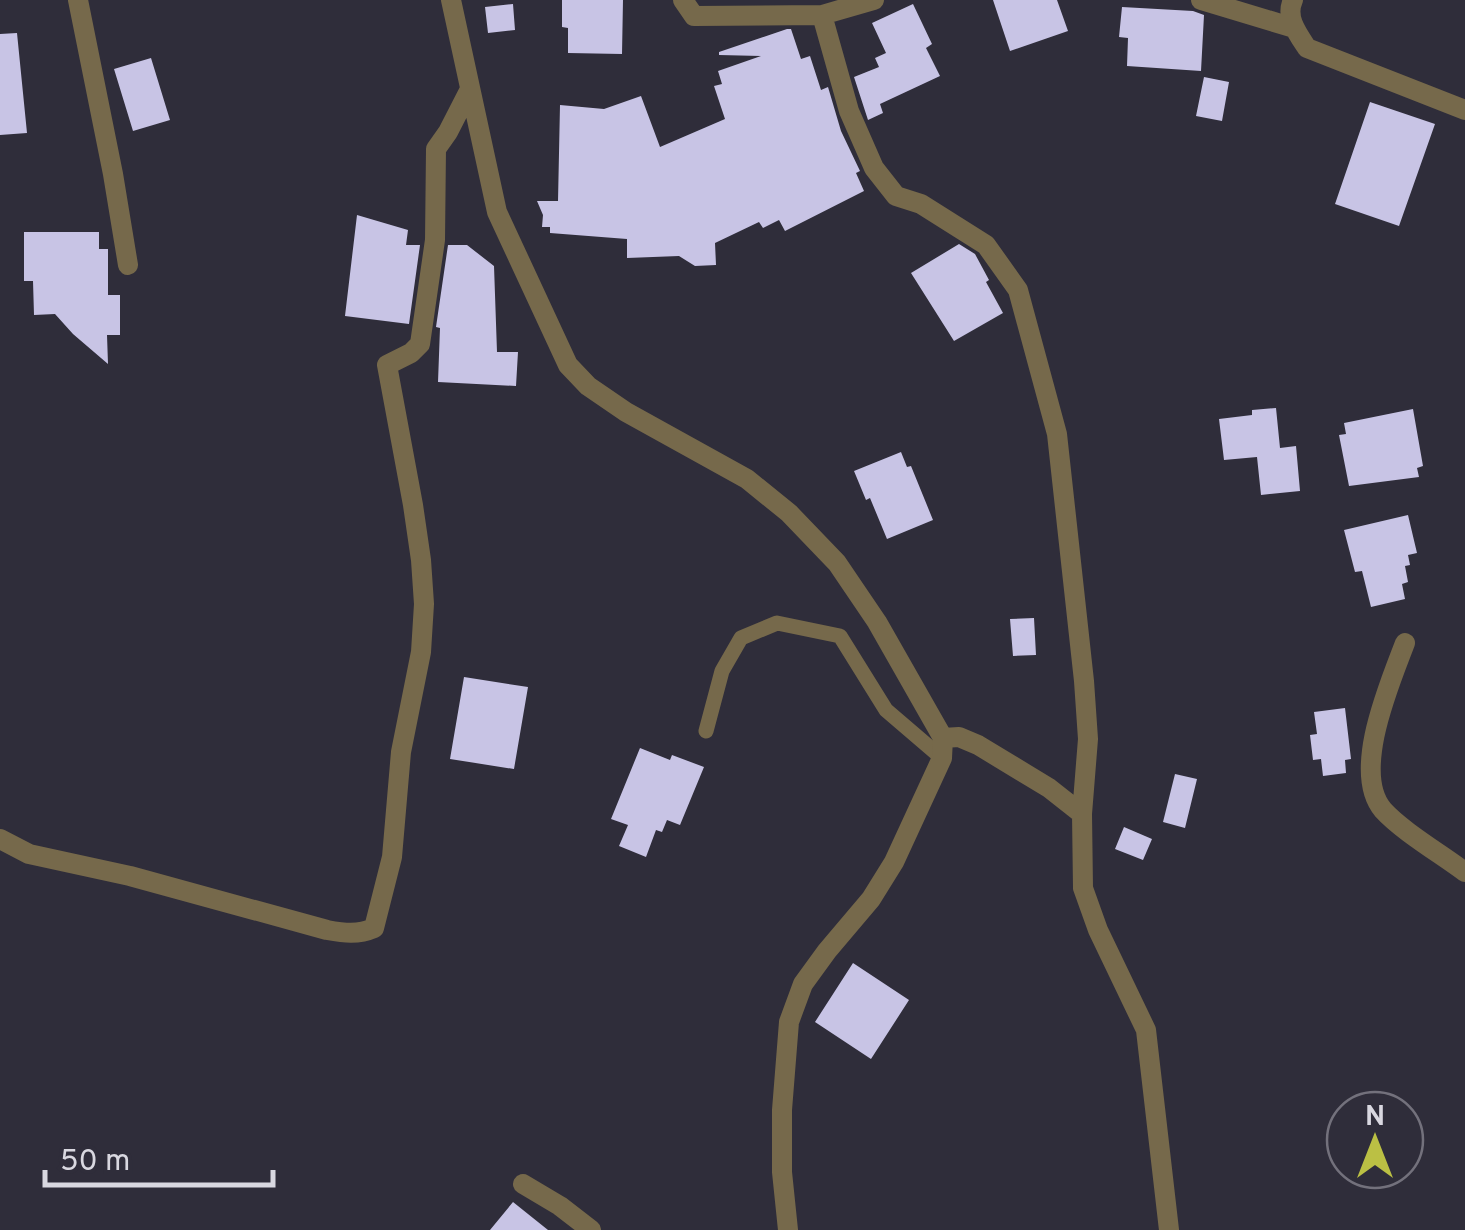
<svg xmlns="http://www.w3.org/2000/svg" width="1465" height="1230" font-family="Overpass,sans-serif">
  <rect width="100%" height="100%" fill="#2f2d3a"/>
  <!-- building -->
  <path fill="#c8c4e5" d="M 562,0 L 623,0 L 622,54 L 568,53 L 568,28 L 562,27 Z
    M 993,0 L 1057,0 L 1068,31 L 1010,51 Z
    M 513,4 L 515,30 L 488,33 L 485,7 Z
    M 913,4 L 932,44 L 926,48 L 940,76 L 880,104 L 883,113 L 868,120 L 854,77 L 879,67 L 875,58 L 886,53 L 872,23 Z
    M 1122,7 L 1193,11 L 1204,15 L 1201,71 L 1127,66 L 1128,38 L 1119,37 Z
    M 787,29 L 791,29 L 801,59 L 810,56 L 821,90 L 828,87 L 841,131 L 860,171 L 856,173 L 864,191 L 785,231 L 779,220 L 763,228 L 759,222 L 715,243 L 716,265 L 695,266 L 679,256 L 627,258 L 627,239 L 550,233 L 550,227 L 542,227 L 543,215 L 537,201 L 558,201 L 560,105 L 604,109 L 641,96 L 660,147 L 725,119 L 714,86 L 722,84 L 718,71 L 761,56 L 719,55 L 719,52 Z
    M 17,33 L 27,133 L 0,135 L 0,34 Z
    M 151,58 L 170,120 L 133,131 L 114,69 Z
    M 1204,77 L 1229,82 L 1222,121 L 1196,116 Z
    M 1370,102 L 1435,124 L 1399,226 L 1335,204 Z
    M 357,215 L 408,230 L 406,245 L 420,245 L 409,324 L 345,316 Z
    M 24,232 L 99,232 L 99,249 L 108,249 L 108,295 L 120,295 L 120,335 L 107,335 L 108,364 L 73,334 L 55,314 L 34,315 L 33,281 L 24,281 Z
    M 959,244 L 975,254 L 989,280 L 986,282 L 1003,313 L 954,341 L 911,273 Z
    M 448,245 L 467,245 L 494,266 L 497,352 L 518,352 L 516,386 L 438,382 L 440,328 L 436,327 Z
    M 1276,408 L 1280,448 L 1296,446 L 1300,491 L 1261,495 L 1257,457 L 1224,460 L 1219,419 L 1252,415 L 1252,410 Z
    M 1413,409 L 1423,466 L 1417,468 L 1419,477 L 1349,486 L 1339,435 L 1346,434 L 1344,423 Z
    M 901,452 L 907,467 L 911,466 L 933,520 L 887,539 L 870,498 L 866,500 L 854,471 Z
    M 1408,515 L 1417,553 L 1408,555 L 1410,565 L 1405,566 L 1408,582 L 1402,584 L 1405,599 L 1371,607 L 1362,571 L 1355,572 L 1344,530 Z
    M 1034,618 L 1036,655 L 1013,656 L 1010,619 Z
    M 464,677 L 528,687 L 514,769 L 450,759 Z
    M 1345,708 L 1351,759 L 1345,760 L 1346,773 L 1323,776 L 1321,759 L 1313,760 L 1310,735 L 1317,734 L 1314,712 Z
    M 640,748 L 670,760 L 672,755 L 704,767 L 680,825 L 667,820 L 662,832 L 656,830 L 646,857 L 619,846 L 628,825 L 611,819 Z
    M 1175,774 L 1197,779 L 1185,828 L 1163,822 Z
    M 1124,827 L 1152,839 L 1143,860 L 1115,849 Z
    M 853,963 L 909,1000 L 871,1059 L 815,1022 Z
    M 513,1202 L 548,1230 L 490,1230 Z"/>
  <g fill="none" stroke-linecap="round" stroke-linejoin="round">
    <!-- service -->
    <path stroke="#76694b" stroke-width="15" d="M 706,731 L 722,671 L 741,638 L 777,623 L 840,636 L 886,710 L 942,758"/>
    <!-- minor -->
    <path stroke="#76694b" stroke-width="20" d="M 78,0 L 113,174 L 128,265
      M 451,0 L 497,212 L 568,365 L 588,386 L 626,412 L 747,479 L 789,513 L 837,563 L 877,622 L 943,738
      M 683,0 L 694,16 L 822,15 L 874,0
      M 1201,0 L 1294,28
      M 1293,0 C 1285,17 1297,33 1307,48 L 1465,110
      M 822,15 L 849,111 L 874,168 L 896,196 L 921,204 L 986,245 L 1018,290 L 1057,434 L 1084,681 L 1088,739 L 1082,814 L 1083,888 L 1098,930 L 1146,1030 L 1169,1230
      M 1405,643 C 1390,683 1351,772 1383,810 C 1402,831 1441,854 1465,872
      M 0,839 L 29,854 L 130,876 L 327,930 C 344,933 358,935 374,928 L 392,857 L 401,752 L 421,652 L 424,604 L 421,560 L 413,505 L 387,365 L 411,353 L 420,344 L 435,240 L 436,149 L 448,132 L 469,91
      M 523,1184 L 560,1206 L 591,1230
      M 788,1230 L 782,1172 L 782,1110 L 789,1022 L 803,984 L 827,951 L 871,899 L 894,862 L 942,758 L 943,738 L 959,737 L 978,745 L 1049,788 L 1082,814"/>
  </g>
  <!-- north arrow -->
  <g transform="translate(1375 1140)"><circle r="48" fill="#2f2d3a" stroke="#73717c" stroke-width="2.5"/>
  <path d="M0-8L18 38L0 25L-18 38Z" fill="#bbc044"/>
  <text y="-15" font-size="28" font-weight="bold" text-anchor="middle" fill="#d9d8e0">N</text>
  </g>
  <!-- scale -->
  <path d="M45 1170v15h228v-15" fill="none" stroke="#d9d8e0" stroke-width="5"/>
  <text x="60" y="1170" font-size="30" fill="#d9d8e0" stroke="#2f2d3a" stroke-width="8" paint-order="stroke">50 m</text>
</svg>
